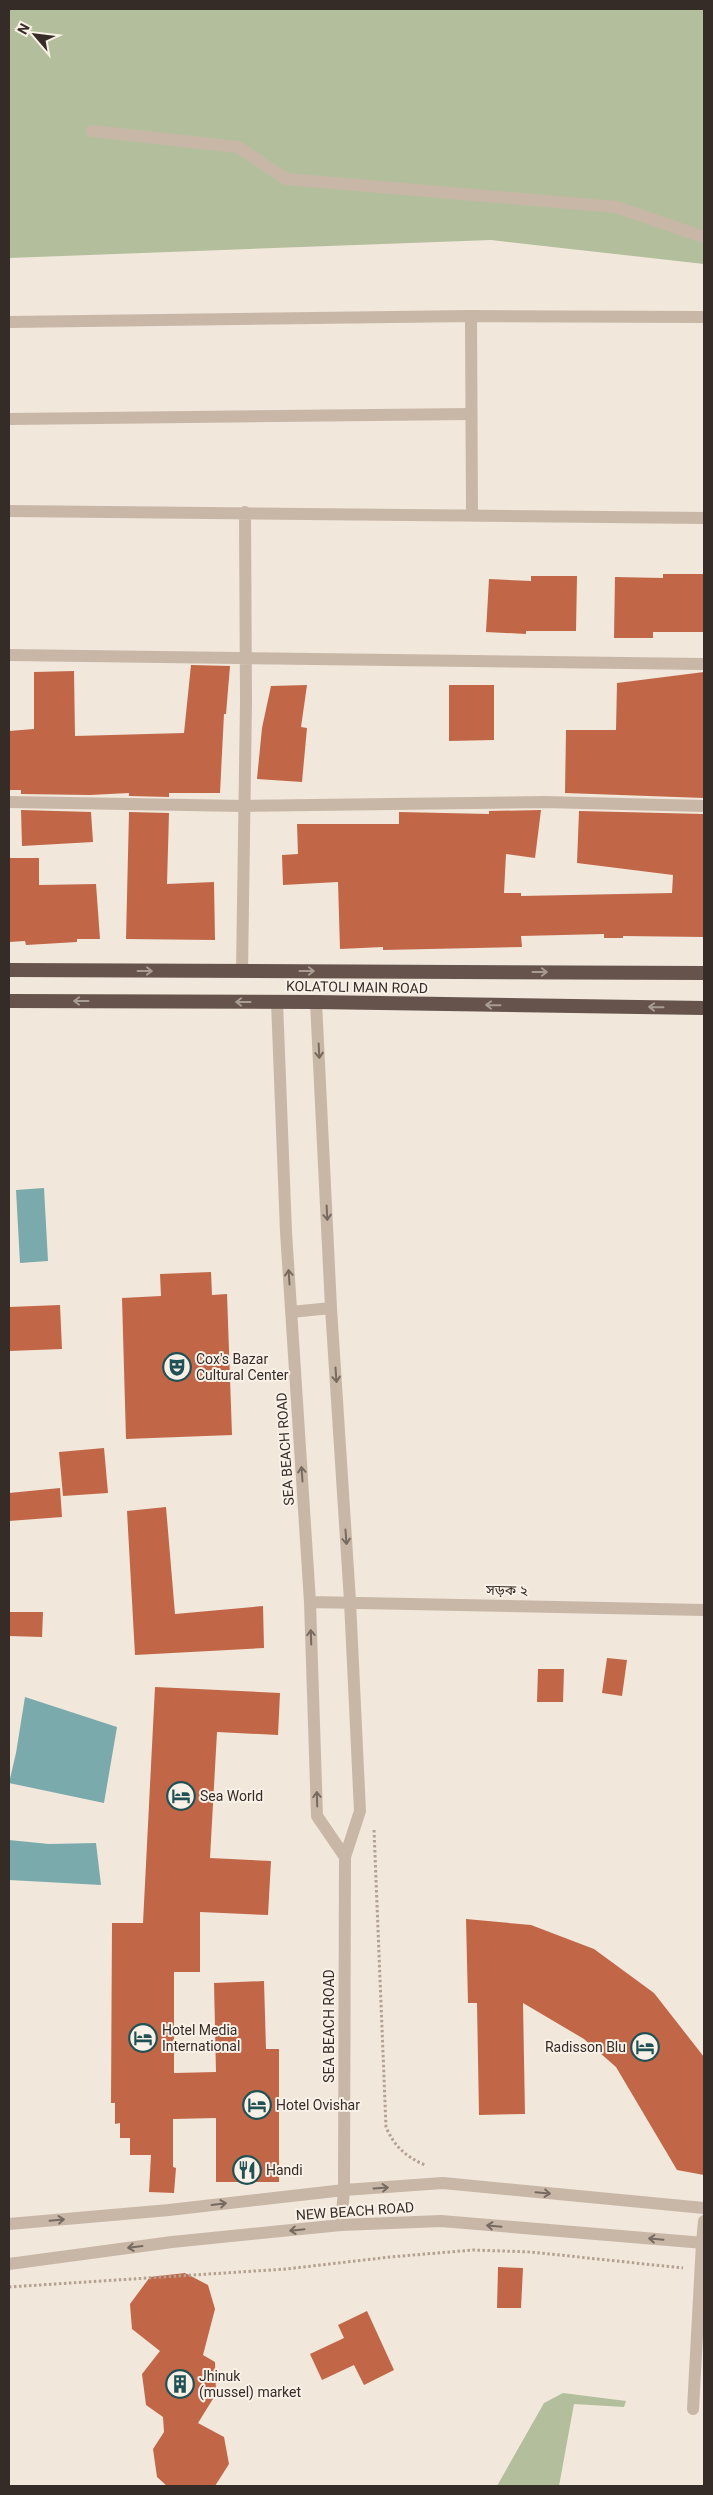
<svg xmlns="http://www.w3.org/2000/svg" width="713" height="2495" font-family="Roboto,'Noto Sans Bengali',sans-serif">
  <rect width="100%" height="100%" fill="#f1e7db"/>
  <!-- green -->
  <path fill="#b3bf9c" d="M 9,9 L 704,9 L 704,264 L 491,240 L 9,258 Z
    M 563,2393 L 626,2401 L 624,2407 L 574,2404 L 559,2486 L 497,2486 L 544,2403 Z"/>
  <!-- water -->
  <path fill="#7baaad" d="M 44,1188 L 48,1261 L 20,1263 L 16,1190 Z
    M 25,1697 L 117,1727 L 104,1803 L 9,1783 L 16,1753 Z
    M 9,1840 L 49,1844 L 96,1843 L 101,1885 L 9,1880 Z"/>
  <!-- building -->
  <path fill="#c16748" d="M 663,574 L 704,574 L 704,632 L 653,632 L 653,638 L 614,638 L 615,577 L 663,578 Z
    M 531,576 L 577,576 L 576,631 L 526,631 L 526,634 L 486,632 L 489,579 L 531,581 Z
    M 191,665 L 230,666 L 226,714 L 224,714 L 220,793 L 169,793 L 169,797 L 129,796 L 129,793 L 90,795 L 21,794 L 21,790 L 9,790 L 9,731 L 34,729 L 34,672 L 74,671 L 75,736 L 184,733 Z
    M 704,672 L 704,798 L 565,793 L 566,730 L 616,730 L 617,683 Z
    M 307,685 L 301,727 L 307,728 L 302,782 L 257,779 L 262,728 L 271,686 Z
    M 449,685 L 494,685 L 494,740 L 449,741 Z
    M 21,810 L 91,812 L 93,842 L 22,846 Z
    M 541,810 L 535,858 L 506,854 L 504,893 L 521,893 L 521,896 L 672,893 L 673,875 L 577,863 L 579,811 L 704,814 L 704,937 L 623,936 L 623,938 L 604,938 L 604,934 L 521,936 L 522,947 L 383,950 L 383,947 L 340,949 L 338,882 L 283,885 L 282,855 L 298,854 L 297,824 L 399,824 L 399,812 L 489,814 L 489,811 Z
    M 129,812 L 169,813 L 167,884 L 214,882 L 215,940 L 126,939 Z
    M 9,858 L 39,858 L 39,885 L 96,884 L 100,939 L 77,939 L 77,942 L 26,945 L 25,941 L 9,942 Z
    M 211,1272 L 212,1295 L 227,1294 L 232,1435 L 126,1439 L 122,1298 L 161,1296 L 160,1274 Z
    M 60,1305 L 62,1349 L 9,1351 L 9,1307 Z
    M 104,1448 L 108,1493 L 63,1496 L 59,1452 Z
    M 60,1488 L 62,1517 L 9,1521 L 9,1493 Z
    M 166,1507 L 175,1614 L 263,1606 L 264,1648 L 135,1655 L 127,1511 Z
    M 9,1612 L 43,1612 L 42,1637 L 9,1636 Z
    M 607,1658 L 627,1660 L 622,1696 L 602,1693 Z
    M 538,1669 L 564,1669 L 563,1702 L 537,1702 Z
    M 155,1687 L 280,1693 L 278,1735 L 217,1732 L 210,1858 L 271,1861 L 268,1915 L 200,1912 L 200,1972 L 174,1972 L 174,2073 L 216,2072 L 214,1983 L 264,1981 L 266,2049 L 279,2049 L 279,2182 L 216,2182 L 216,2118 L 173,2119 L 173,2167 L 176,2168 L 174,2193 L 149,2192 L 151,2155 L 130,2155 L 130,2138 L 120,2138 L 120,2123 L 115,2124 L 115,2103 L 111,2103 L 112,1923 L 143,1923 Z
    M 466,1919 L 531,1925 L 594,1949 L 654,1993 L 704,2057 L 704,2175 L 677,2170 L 616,2067 L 584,2039 L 523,2003 L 525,2114 L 479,2115 L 477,2003 L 468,2003 Z
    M 498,2267 L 523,2268 L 521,2308 L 497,2308 Z
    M 185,2273 L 208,2285 L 215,2309 L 203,2355 L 215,2362 L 216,2394 L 198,2423 L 224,2437 L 229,2464 L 215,2486 L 167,2486 L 157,2477 L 153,2449 L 164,2432 L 163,2417 L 146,2405 L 142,2374 L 160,2351 L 132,2329 L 130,2304 L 150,2277 Z
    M 367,2311 L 394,2370 L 364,2385 L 354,2365 L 322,2380 L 310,2354 L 344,2338 L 338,2325 Z"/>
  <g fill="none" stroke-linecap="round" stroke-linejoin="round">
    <!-- path -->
    <path stroke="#b4a192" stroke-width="3" stroke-dasharray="2.5 2.5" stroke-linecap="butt" d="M 374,1830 L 386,2127 C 394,2146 406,2157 425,2165
      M 9,2287 L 286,2269 L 390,2257 L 473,2250 L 531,2252 L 683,2268"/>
    <!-- service -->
    <path stroke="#c8b7a7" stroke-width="12" d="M 9,419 L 470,414
      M 693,2409 L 702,2243"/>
    <!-- minor -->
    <path stroke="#c8b7a7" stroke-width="12" d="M 92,131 L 238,147 L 286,179 L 616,207 L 704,237
      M 471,316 L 472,515
      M 9,322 L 471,316 L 704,317
      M 9,511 L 704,518
      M 9,655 L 704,664
      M 9,802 L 244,806 L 544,802 L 704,806
      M 242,971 L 246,702 L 245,512
      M 277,1002 L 286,1232 L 310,1602 L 317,1816 L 345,1857
      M 316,1002 L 331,1308 L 350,1601 L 360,1811 L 345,1857 L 344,2190 L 341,2225
      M 291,1312 L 331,1308
      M 310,1602 L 704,1610
      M 9,2224 L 169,2210 L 344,2190 L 443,2183 L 704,2208
      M 702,2243 L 704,2221
      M 9,2264 L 172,2242 L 341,2225 L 441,2221 L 704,2243"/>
    <!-- trunk -->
    <path stroke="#66544c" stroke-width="14" d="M 9,970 L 704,973
      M 9,1001 L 316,1002 L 704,1008"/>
  </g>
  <!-- one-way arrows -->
  <defs><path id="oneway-shaft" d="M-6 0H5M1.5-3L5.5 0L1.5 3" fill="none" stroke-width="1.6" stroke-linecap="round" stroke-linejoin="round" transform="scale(1.25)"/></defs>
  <g stroke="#a89b92">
    <use href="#oneway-shaft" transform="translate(145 971)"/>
    <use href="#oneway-shaft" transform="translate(307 971)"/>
    <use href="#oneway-shaft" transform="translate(540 972)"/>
    <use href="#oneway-shaft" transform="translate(81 1001) rotate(-180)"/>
    <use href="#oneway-shaft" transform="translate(243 1002) rotate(-180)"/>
    <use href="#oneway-shaft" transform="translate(493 1005) rotate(-179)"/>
    <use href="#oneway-shaft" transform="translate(656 1007) rotate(-179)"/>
  </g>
  <g stroke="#776b61">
    <use href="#oneway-shaft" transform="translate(319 1051) rotate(87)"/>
    <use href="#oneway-shaft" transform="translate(327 1213) rotate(87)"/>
    <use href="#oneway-shaft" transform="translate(289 1277) rotate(-94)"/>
    <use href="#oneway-shaft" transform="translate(336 1375) rotate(86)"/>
    <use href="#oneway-shaft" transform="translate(302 1474) rotate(-94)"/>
    <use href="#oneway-shaft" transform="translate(346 1537) rotate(86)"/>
    <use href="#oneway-shaft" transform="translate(311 1637) rotate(-92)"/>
    <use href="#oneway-shaft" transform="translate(317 1799) rotate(-92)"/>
    <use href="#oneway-shaft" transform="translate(381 2188) rotate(-4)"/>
    <use href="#oneway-shaft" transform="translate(543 2193) rotate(5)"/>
    <use href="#oneway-shaft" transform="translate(219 2204) rotate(-7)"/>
    <use href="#oneway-shaft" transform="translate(57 2220) rotate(-5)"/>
    <use href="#oneway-shaft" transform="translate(494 2226) rotate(-175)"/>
    <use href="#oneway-shaft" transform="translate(297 2230) rotate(174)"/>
    <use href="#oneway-shaft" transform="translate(656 2239) rotate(-175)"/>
    <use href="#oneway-shaft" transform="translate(135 2247) rotate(173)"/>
  </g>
  <!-- icons -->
  <defs>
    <symbol id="theatre-ring" viewBox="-11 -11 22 22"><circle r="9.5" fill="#f9f1e7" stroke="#1f5155" stroke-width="1.5"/><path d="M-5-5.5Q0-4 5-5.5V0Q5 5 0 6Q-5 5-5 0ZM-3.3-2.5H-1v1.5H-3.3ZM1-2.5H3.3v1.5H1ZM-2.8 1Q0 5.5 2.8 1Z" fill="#1f5155"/></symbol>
    <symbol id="hotel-ring" viewBox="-11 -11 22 22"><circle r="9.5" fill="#f9f1e7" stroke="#1f5155" stroke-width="1.5"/><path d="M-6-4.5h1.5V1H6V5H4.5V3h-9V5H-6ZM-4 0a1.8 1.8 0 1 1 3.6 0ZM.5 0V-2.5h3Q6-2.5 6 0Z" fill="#1f5155"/></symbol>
    <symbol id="restaurant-ring" viewBox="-11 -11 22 22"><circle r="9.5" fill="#f9f1e7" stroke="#1f5155" stroke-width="1.5"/><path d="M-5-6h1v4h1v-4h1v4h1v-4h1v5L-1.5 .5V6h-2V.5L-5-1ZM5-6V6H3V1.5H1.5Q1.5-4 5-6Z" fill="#1f5155"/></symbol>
    <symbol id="building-ring" viewBox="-11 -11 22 22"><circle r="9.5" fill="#f9f1e7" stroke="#1f5155" stroke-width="1.5"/><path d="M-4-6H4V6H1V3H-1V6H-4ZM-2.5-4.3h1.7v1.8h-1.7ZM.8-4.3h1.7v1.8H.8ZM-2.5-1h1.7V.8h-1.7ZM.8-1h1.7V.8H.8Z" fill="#1f5155"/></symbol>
  </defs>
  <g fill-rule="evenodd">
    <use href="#theatre-ring" x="161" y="1351" width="32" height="32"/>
    <use href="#hotel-ring" x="165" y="1780" width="32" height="32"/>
    <use href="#hotel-ring" x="127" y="2022" width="32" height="32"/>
    <use href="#hotel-ring" x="629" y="2031" width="32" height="32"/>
    <use href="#hotel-ring" x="241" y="2089" width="32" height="32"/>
    <use href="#restaurant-ring" x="231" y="2154" width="32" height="32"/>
    <use href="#building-ring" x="164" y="2368" width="32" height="32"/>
  </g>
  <g text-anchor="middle" stroke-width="4" stroke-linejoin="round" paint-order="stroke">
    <!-- street labels -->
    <g font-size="14" fill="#352c28" stroke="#f9f1e7">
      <text transform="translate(357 987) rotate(1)" y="5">KOLATOLI MAIN ROAD</text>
      <text transform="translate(285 1449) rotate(-94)" y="5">SEA BEACH ROAD</text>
      <text transform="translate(507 1590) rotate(1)" y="5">সড়ক ২</text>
      <text transform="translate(329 2026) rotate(-90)" y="5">SEA BEACH ROAD</text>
      <text transform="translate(355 2211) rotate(-4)" y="5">NEW BEACH ROAD</text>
    </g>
    <!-- poi labels -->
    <g font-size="14" fill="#352c28" stroke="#f9f1e7" text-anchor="start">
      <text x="196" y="1364">Cox's Bazar<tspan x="196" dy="16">Cultural Center</tspan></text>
      <text x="200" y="1801">Sea World</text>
      <text x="162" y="2035">Hotel Media<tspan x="162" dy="16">International</tspan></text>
      <text x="626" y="2052" text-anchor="end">Radisson Blu</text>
      <text x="276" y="2110">Hotel Ovishar</text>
      <text x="266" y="2175">Handi</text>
      <text x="199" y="2381">Jhinuk<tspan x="199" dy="16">(mussel) market</tspan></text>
    </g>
  </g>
  <!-- border -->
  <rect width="713" height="2495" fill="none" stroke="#352c28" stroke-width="20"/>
  <!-- north arrow -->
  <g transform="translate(35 35) rotate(298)" stroke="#f9f1e7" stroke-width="4" paint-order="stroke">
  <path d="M0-4L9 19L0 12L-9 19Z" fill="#352c28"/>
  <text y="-8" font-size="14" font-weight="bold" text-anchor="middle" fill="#352c28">N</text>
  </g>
</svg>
